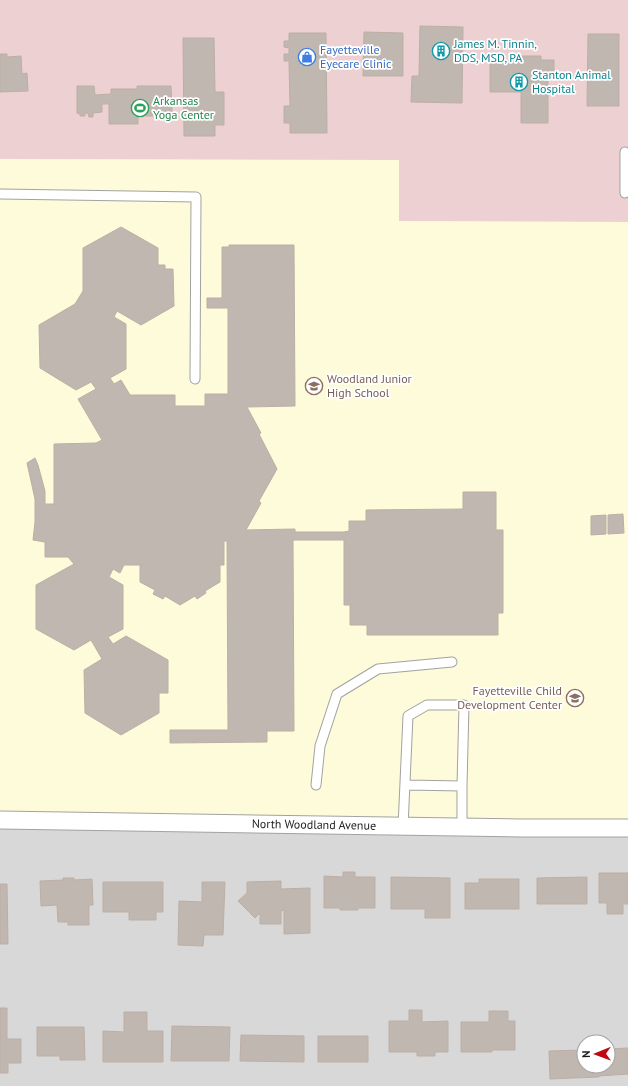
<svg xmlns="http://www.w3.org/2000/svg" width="628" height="1086" font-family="'PT Sans',sans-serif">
  <rect width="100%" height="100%" fill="#ede8e1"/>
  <!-- residential -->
  <path fill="#d9d8d8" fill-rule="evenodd" d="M 0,820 L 628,828 L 628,1086 L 0,1086 ZM 584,1042 L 608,1042 L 608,1066 L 584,1066 Z"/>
  <!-- commercial -->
  <path fill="#edd0d1" d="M 0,0 L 628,0 L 628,222 L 399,221 L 399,160 L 0,159 Z"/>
  <!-- education -->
  <path fill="#fdfbd9" d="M 0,159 L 399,160 L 399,221 L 628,222 L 628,828 L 0,820 Z"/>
  <!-- building -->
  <path fill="#c1b7b1" stroke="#bdaea4" d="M 420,26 L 463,27 L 462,103 L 411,102 L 412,76 L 419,76 Z
    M 364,32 L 403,33 L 403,76 L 363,76 Z
    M 289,33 L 326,33 L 327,133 L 290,133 L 290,123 L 284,123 L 284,106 L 290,106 L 289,61 L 284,61 L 284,54 L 289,54 L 289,48 L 284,47 L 284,41 L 289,41 Z
    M 588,34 L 619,34 L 619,106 L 587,106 Z
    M 183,38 L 214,38 L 215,92 L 224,92 L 224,125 L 215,125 L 215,136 L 184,136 Z
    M 0,54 L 7,54 L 7,57 L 21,56 L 22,74 L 27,73 L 28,91 L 0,92 Z
    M 521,56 L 541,56 L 541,60 L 554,60 L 554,73 L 548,72 L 548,123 L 521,123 L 521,92 L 490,92 L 490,63 L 507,63 L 507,60 L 521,60 Z
    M 77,86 L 94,86 L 95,95 L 111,94 L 111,89 L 137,89 L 137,86 L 171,86 L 172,112 L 168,112 L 168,116 L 157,116 L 158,112 L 153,111 L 153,116 L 142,116 L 142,112 L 138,112 L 138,124 L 109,124 L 109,104 L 102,104 L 102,112 L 93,113 L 93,117 L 89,117 L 88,113 L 85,113 L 85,116 L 80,116 L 80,114 L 77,113 Z
    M 121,227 L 158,248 L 158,265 L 165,265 L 165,269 L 173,269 L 174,306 L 141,325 L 117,311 L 114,317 L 126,324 L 126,369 L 110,378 L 114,384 L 121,380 L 130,395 L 175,395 L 175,406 L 205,406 L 205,394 L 228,394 L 228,308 L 207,308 L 207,298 L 222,298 L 222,247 L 229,247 L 229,245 L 294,245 L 295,406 L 247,407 L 261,433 L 259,434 L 277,469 L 259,501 L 261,503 L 246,530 L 295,529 L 295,532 L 344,532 L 349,531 L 349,521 L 366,521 L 366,510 L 463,509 L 463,492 L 496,492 L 496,530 L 503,530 L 503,613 L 498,613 L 498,635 L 367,635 L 367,625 L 350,625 L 350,605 L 344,605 L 344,540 L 294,540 L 293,541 L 294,731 L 267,731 L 267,742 L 170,743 L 170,730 L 228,730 L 227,541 L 224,541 L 224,565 L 220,565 L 220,582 L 205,591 L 206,593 L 197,599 L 195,596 L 180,605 L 165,596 L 163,599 L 153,594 L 155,590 L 140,582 L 140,565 L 124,565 L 120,573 L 113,569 L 109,577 L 123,585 L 123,629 L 108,637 L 113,644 L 126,636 L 168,660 L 168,693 L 159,693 L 159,713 L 121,735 L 85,713 L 84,670 L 102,659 L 91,640 L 74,650 L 36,629 L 36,585 L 74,564 L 68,557 L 45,557 L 45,542 L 33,540 L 35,522 L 35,499 L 27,463 L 35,458 L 38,465 L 45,491 L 45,504 L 54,504 L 54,444 L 96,443 L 102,440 L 78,399 L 96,389 L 91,382 L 76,390 L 40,368 L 39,325 L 75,304 L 83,291 L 83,248 Z
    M 623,514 L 624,533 L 608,534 L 608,515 Z
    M 606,515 L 606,534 L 591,535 L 591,516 Z
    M 343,872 L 355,872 L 355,877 L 375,877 L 375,908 L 358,908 L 358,910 L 340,910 L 340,908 L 324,908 L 324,876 L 343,877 Z
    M 599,873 L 628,873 L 628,904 L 623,904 L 623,914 L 607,914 L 607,903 L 599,903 Z
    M 391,877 L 450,878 L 450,918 L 425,918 L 425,909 L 391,909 Z
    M 587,877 L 587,904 L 537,904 L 537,878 Z
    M 63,878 L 74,878 L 74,880 L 92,879 L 93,905 L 89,905 L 89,925 L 68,925 L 68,922 L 58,922 L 57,905 L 41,906 L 40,881 L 63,880 Z
    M 479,879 L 519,879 L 519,909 L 465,909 L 465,883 L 479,883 Z
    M 281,881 L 281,889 L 310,888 L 310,933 L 284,934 L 284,910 L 281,911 L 281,924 L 260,924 L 260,913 L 255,918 L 238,901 L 247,893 L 247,882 Z
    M 103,882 L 163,882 L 163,912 L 156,912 L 156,920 L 129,920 L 129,912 L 103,912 Z
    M 202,882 L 225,882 L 223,935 L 204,935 L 203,946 L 178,945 L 179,901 L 202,902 Z
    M 0,884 L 7,884 L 8,944 L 0,944 Z
    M 0,1008 L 7,1008 L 7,1039 L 21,1039 L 21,1063 L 8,1063 L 8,1073 L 0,1073 Z
    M 409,1010 L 422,1010 L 422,1022 L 448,1021 L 448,1052 L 435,1052 L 435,1056 L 417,1056 L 417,1052 L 389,1052 L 389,1021 L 409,1021 Z
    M 489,1011 L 508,1011 L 508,1021 L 515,1021 L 515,1050 L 492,1050 L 492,1052 L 461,1052 L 461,1022 L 489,1022 Z
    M 124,1012 L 147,1012 L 147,1031 L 163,1031 L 163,1062 L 103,1062 L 103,1031 L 124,1032 Z
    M 172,1026 L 230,1027 L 229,1061 L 171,1061 Z
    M 37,1027 L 84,1027 L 85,1060 L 60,1060 L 60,1056 L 37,1056 Z
    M 241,1035 L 304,1036 L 304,1062 L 240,1061 Z
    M 318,1036 L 368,1036 L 368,1062 L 318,1062 Z
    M 628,1048 L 628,1074 L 599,1076 L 599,1077 L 550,1079 L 549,1051 L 584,1050 L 584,1066 L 608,1066 L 608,1049 Z"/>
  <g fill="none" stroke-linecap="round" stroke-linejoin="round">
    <defs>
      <path id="lane" d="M 625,193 L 625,152
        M 0,194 L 196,197 L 195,379
        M 316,785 L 320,746 L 337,694 L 378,669 L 452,662
        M 462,786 L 462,828
        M 403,827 L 408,716 L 427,705 L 464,705 L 462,786 L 406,785"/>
      <g id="street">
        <path id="s1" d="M 0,820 L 521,828 L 628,828"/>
      </g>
    </defs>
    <!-- lane casing -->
    <use href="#lane" stroke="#a2a2a2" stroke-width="11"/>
    <!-- street casing -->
    <use href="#street" stroke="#a2a2a2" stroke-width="19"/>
    <!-- lane -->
    <use href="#lane" stroke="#fff" stroke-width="9"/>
    <!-- street -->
    <use href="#street" stroke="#fff" stroke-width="17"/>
  </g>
  <!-- icons -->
  <defs>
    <symbol id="building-ring" viewBox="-11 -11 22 22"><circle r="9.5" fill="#fff" stroke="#0f9aa8" stroke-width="1.5"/><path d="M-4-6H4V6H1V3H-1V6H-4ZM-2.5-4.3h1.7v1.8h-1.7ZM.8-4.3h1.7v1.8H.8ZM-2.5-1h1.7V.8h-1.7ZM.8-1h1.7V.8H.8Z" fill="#0f9aa8"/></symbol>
    <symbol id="shop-ring" viewBox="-11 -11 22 22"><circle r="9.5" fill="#fff" stroke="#3f7fe0" stroke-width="1.5"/><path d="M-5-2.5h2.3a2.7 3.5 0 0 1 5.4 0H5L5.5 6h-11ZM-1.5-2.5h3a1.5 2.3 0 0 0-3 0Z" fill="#3f7fe0"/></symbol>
    <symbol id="stadium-ring" viewBox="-11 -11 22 22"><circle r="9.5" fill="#fff" stroke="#2e9e5b" stroke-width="1.5"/><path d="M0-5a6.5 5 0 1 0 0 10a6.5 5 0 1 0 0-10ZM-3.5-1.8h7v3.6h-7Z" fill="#2e9e5b"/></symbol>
    <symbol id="school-ring" viewBox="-11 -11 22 22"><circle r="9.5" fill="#fff" stroke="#8d6e63" stroke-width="1.5"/><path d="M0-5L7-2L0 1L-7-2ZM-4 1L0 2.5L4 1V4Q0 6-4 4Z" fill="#8d6e63"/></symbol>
  </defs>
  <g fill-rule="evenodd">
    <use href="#building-ring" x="431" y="41" width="20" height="20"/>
    <use href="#shop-ring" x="297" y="47" width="20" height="20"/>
    <use href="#building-ring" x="509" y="72" width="20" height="20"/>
    <use href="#stadium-ring" x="130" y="98" width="20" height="20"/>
    <use href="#school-ring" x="304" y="376" width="20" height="20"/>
    <use href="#school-ring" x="565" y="688" width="20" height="20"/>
  </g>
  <g text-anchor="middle" stroke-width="3.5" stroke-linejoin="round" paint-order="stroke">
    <!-- culture labels -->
    <g font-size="12" fill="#0d838f" stroke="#fff" text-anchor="start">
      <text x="454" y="48">James M. Tinnin,<tspan x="454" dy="14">DDS, MSD, PA</tspan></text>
      <text x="532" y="79">Stanton Animal<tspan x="532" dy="14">Hospital</tspan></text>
    </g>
    <!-- shop labels -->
    <g font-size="12" fill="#366cbe" stroke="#fff" text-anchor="start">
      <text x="320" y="54">Fayetteville<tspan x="320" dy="14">Eyecare Clinic</tspan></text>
    </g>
    <!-- leisure labels -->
    <g font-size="12" fill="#27864d" stroke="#fff" text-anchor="start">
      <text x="153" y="105">Arkansas<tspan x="153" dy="14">Yoga Center</tspan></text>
    </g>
    <!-- education labels -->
    <g font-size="12" fill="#785e54" stroke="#fff" text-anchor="start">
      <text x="327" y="383">Woodland Junior<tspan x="327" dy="14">High School</tspan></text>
      <text x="562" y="695" text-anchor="end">Fayetteville Child<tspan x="562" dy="14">Development Center</tspan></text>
    </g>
    <!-- street labels -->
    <g font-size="12" fill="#1b1b1b" stroke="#fff">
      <text dy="4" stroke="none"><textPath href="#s1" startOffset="314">North Woodland Avenue</textPath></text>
    </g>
  </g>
  <!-- north arrow -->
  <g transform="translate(596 1054) rotate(269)"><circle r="19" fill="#ffffff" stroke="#a4a4a4"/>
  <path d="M0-3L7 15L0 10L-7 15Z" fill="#be0812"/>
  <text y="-6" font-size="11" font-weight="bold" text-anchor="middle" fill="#1b1b1b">N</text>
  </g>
</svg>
